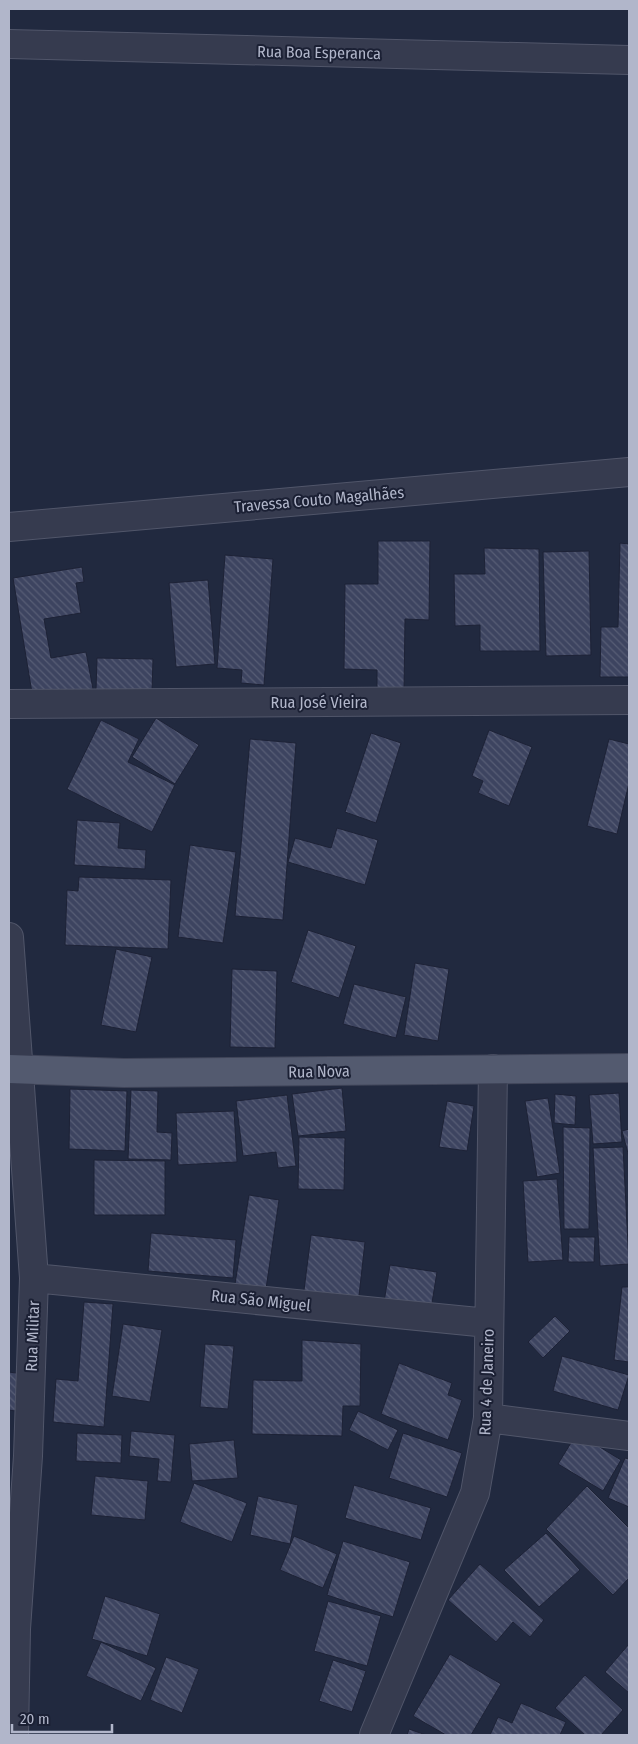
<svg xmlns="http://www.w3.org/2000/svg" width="638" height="1744" font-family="'Fira Sans Condensed',sans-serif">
  <defs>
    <pattern id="building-back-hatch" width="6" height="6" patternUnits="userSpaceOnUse" patternTransform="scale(1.25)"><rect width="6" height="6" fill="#3d4460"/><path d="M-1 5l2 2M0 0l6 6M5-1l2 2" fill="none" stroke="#575d75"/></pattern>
  </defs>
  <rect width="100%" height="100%" fill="#21293f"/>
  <!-- building -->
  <path fill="url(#building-back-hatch)" stroke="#1d2236" d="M 378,541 L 430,541 L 429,620 L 405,619 L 404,692 L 377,692 L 377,670 L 344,669 L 345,584 L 378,584 Z
    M 620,543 L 629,544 L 629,677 L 600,677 L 601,627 L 618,627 Z
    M 484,548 L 539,549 L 540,651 L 480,651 L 480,625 L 455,626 L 454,574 L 485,574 Z
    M 589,551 L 591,655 L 546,656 L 543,552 Z
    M 225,555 L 273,559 L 264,685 L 241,683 L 242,670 L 217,668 Z
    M 82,567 L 84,582 L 76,583 L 81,613 L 44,619 L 51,658 L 86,652 L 93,689 L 33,699 L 13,578 Z
    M 208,580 L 215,664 L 176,667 L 169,583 Z
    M 97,658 L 153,659 L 152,692 L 96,690 Z
    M 156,718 L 199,745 L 175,784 L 132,757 Z
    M 101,720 L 139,739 L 128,762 L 175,785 L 152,832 L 67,789 Z
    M 489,730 L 532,747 L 509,806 L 478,793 L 483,781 L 472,776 Z
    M 371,733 L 401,743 L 376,823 L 345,812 Z
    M 250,739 L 296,743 L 283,920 L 235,916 Z
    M 609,739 L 629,744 L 629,783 L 617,834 L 587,826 Z
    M 77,820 L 120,823 L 118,848 L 146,850 L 145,869 L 74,865 Z
    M 337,828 L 378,840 L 365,885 L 288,862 L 295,838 L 331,848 Z
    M 190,845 L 236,852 L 223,943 L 178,937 Z
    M 79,877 L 171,880 L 168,949 L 65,945 L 67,890 L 78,891 Z
    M 308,930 L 356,946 L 339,998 L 291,982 Z
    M 116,949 L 152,957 L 136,1032 L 101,1025 Z
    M 415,963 L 449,969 L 438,1041 L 404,1035 Z
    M 232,969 L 277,971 L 275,1048 L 230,1047 Z
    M 354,984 L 406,997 L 396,1038 L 343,1024 Z
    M 342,1088 L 346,1131 L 298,1136 L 292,1094 Z
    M 70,1089 L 127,1091 L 125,1151 L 69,1149 Z
    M 131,1090 L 158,1091 L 157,1132 L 172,1133 L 171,1160 L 128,1159 Z
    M 619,1093 L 622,1142 L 593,1144 L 589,1095 Z
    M 555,1094 L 576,1096 L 575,1125 L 554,1123 Z
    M 287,1095 L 296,1166 L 278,1168 L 276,1152 L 243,1156 L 236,1101 Z
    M 548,1098 L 560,1173 L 537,1177 L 525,1101 Z
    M 447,1101 L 474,1106 L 467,1151 L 439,1147 Z
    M 234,1111 L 237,1162 L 178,1165 L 176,1113 Z
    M 563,1127 L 590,1128 L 589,1229 L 564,1229 Z
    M 629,1129 L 629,1157 L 622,1131 Z
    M 299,1137 L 345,1138 L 344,1190 L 298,1189 Z
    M 623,1147 L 629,1264 L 600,1266 L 593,1148 Z
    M 94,1160 L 165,1161 L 165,1215 L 94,1215 Z
    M 557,1179 L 563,1260 L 528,1262 L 523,1181 Z
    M 249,1195 L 279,1200 L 266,1289 L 235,1284 Z
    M 151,1233 L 236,1240 L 233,1278 L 148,1271 Z
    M 311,1235 L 365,1242 L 358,1305 L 303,1298 Z
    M 569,1237 L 595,1237 L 594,1262 L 568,1262 Z
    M 390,1265 L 437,1272 L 431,1309 L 384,1302 Z
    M 622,1287 L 629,1287 L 629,1362 L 614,1360 Z
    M 84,1302 L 113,1304 L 104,1427 L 53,1422 L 56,1379 L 78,1381 Z
    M 555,1316 L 570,1331 L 543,1358 L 528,1342 Z
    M 123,1324 L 162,1330 L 150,1402 L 112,1396 Z
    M 302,1340 L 361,1344 L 360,1406 L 343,1406 L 342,1436 L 252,1434 L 253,1380 L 302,1381 Z
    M 205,1344 L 234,1346 L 228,1409 L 200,1407 Z
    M 562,1356 L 629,1375 L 618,1410 L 553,1391 Z
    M 399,1363 L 452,1383 L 448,1395 L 462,1400 L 448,1440 L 381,1414 Z
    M 9,1372 L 22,1374 L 15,1411 L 9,1410 Z
    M 358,1411 L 398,1430 L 388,1450 L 349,1430 Z
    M 131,1431 L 175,1435 L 171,1482 L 157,1481 L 159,1459 L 129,1456 Z
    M 77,1433 L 122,1435 L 121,1463 L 76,1461 Z
    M 403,1433 L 462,1453 L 447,1497 L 389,1478 Z
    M 577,1433 L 621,1460 L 603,1491 L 558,1464 Z
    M 234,1440 L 238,1478 L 192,1481 L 189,1444 Z
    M 625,1458 L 629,1459 L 629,1507 L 608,1498 Z
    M 95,1476 L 148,1481 L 145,1520 L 91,1515 Z
    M 194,1483 L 247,1503 L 232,1542 L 180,1522 Z
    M 354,1485 L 431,1508 L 421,1540 L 345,1518 Z
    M 587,1486 L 629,1528 L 629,1578 L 613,1595 L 546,1529 Z
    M 258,1496 L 298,1505 L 290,1544 L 250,1535 Z
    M 546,1533 L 580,1570 L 539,1607 L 504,1570 Z
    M 294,1536 L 337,1554 L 323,1588 L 280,1570 Z
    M 343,1541 L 410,1562 L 393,1617 L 327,1595 Z
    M 480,1564 L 544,1620 L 530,1637 L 513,1622 L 496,1642 L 448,1600 Z
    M 105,1596 L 160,1614 L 147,1656 L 92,1639 Z
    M 328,1601 L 381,1616 L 367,1666 L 314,1651 Z
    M 101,1642 L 156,1668 L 141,1701 L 86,1676 Z
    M 629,1644 L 629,1693 L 605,1672 Z
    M 450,1654 L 501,1684 L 471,1735 L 446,1735 L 413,1716 Z
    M 166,1657 L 199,1669 L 182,1713 L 150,1700 Z
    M 333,1660 L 366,1671 L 352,1712 L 319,1701 Z
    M 585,1675 L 623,1710 L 601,1735 L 585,1735 L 555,1708 Z
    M 521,1703 L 566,1722 L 560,1735 L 490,1735 L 498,1717 L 512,1723 Z
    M 409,1729 L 426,1735 L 407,1735 Z"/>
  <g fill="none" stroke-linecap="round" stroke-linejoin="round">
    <defs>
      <path id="street" d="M 9,44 L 629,60
        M 9,527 L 629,472
        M 9,704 L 629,700
        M 9,937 L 34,1278 L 28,1456 L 16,1629 L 14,1735
        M 34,1278 L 488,1323
        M 488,1418 L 629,1436
        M 374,1735 L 475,1493 L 488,1418 L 493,1069"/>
      <path id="primary" d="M 9,1069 L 124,1073 L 629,1068"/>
    </defs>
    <!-- street casing -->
    <use href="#street" stroke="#51566a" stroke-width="30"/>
    <!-- primary casing -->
    <use href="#primary" stroke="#3f4458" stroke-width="30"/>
    <!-- street -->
    <use href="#street" stroke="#363b4f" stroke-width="28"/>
    <!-- primary -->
    <use href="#primary" stroke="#535a6f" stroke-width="28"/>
  </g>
  <g text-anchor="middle" stroke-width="4" stroke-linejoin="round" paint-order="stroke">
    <!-- street labels -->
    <g font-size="16" fill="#b1b6ca" stroke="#1b2034">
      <text transform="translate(319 52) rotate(1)" y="6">Rua Boa Esperanca</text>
      <text transform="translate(319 499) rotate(-5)" y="6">Travessa Couto Magalhães</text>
      <text x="319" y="708">Rua José Vieira</text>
      <text transform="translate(319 1071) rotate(-1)" y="6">Rua Nova</text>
      <text transform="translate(261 1300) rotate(6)" y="6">Rua São Miguel</text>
      <text transform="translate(32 1336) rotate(-88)" y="6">Rua Militar</text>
      <text transform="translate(486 1382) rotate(-88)" y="6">Rua 4 de Janeiro</text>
    </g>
  </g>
  <!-- border -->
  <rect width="638" height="1744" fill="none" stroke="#b1b6ca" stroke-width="20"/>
  <!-- scale -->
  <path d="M12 1724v8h100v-8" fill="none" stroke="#b1b6ca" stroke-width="2.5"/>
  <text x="20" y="1724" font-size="15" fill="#b1b6ca" stroke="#1b2034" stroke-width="4" paint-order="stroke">20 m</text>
</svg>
